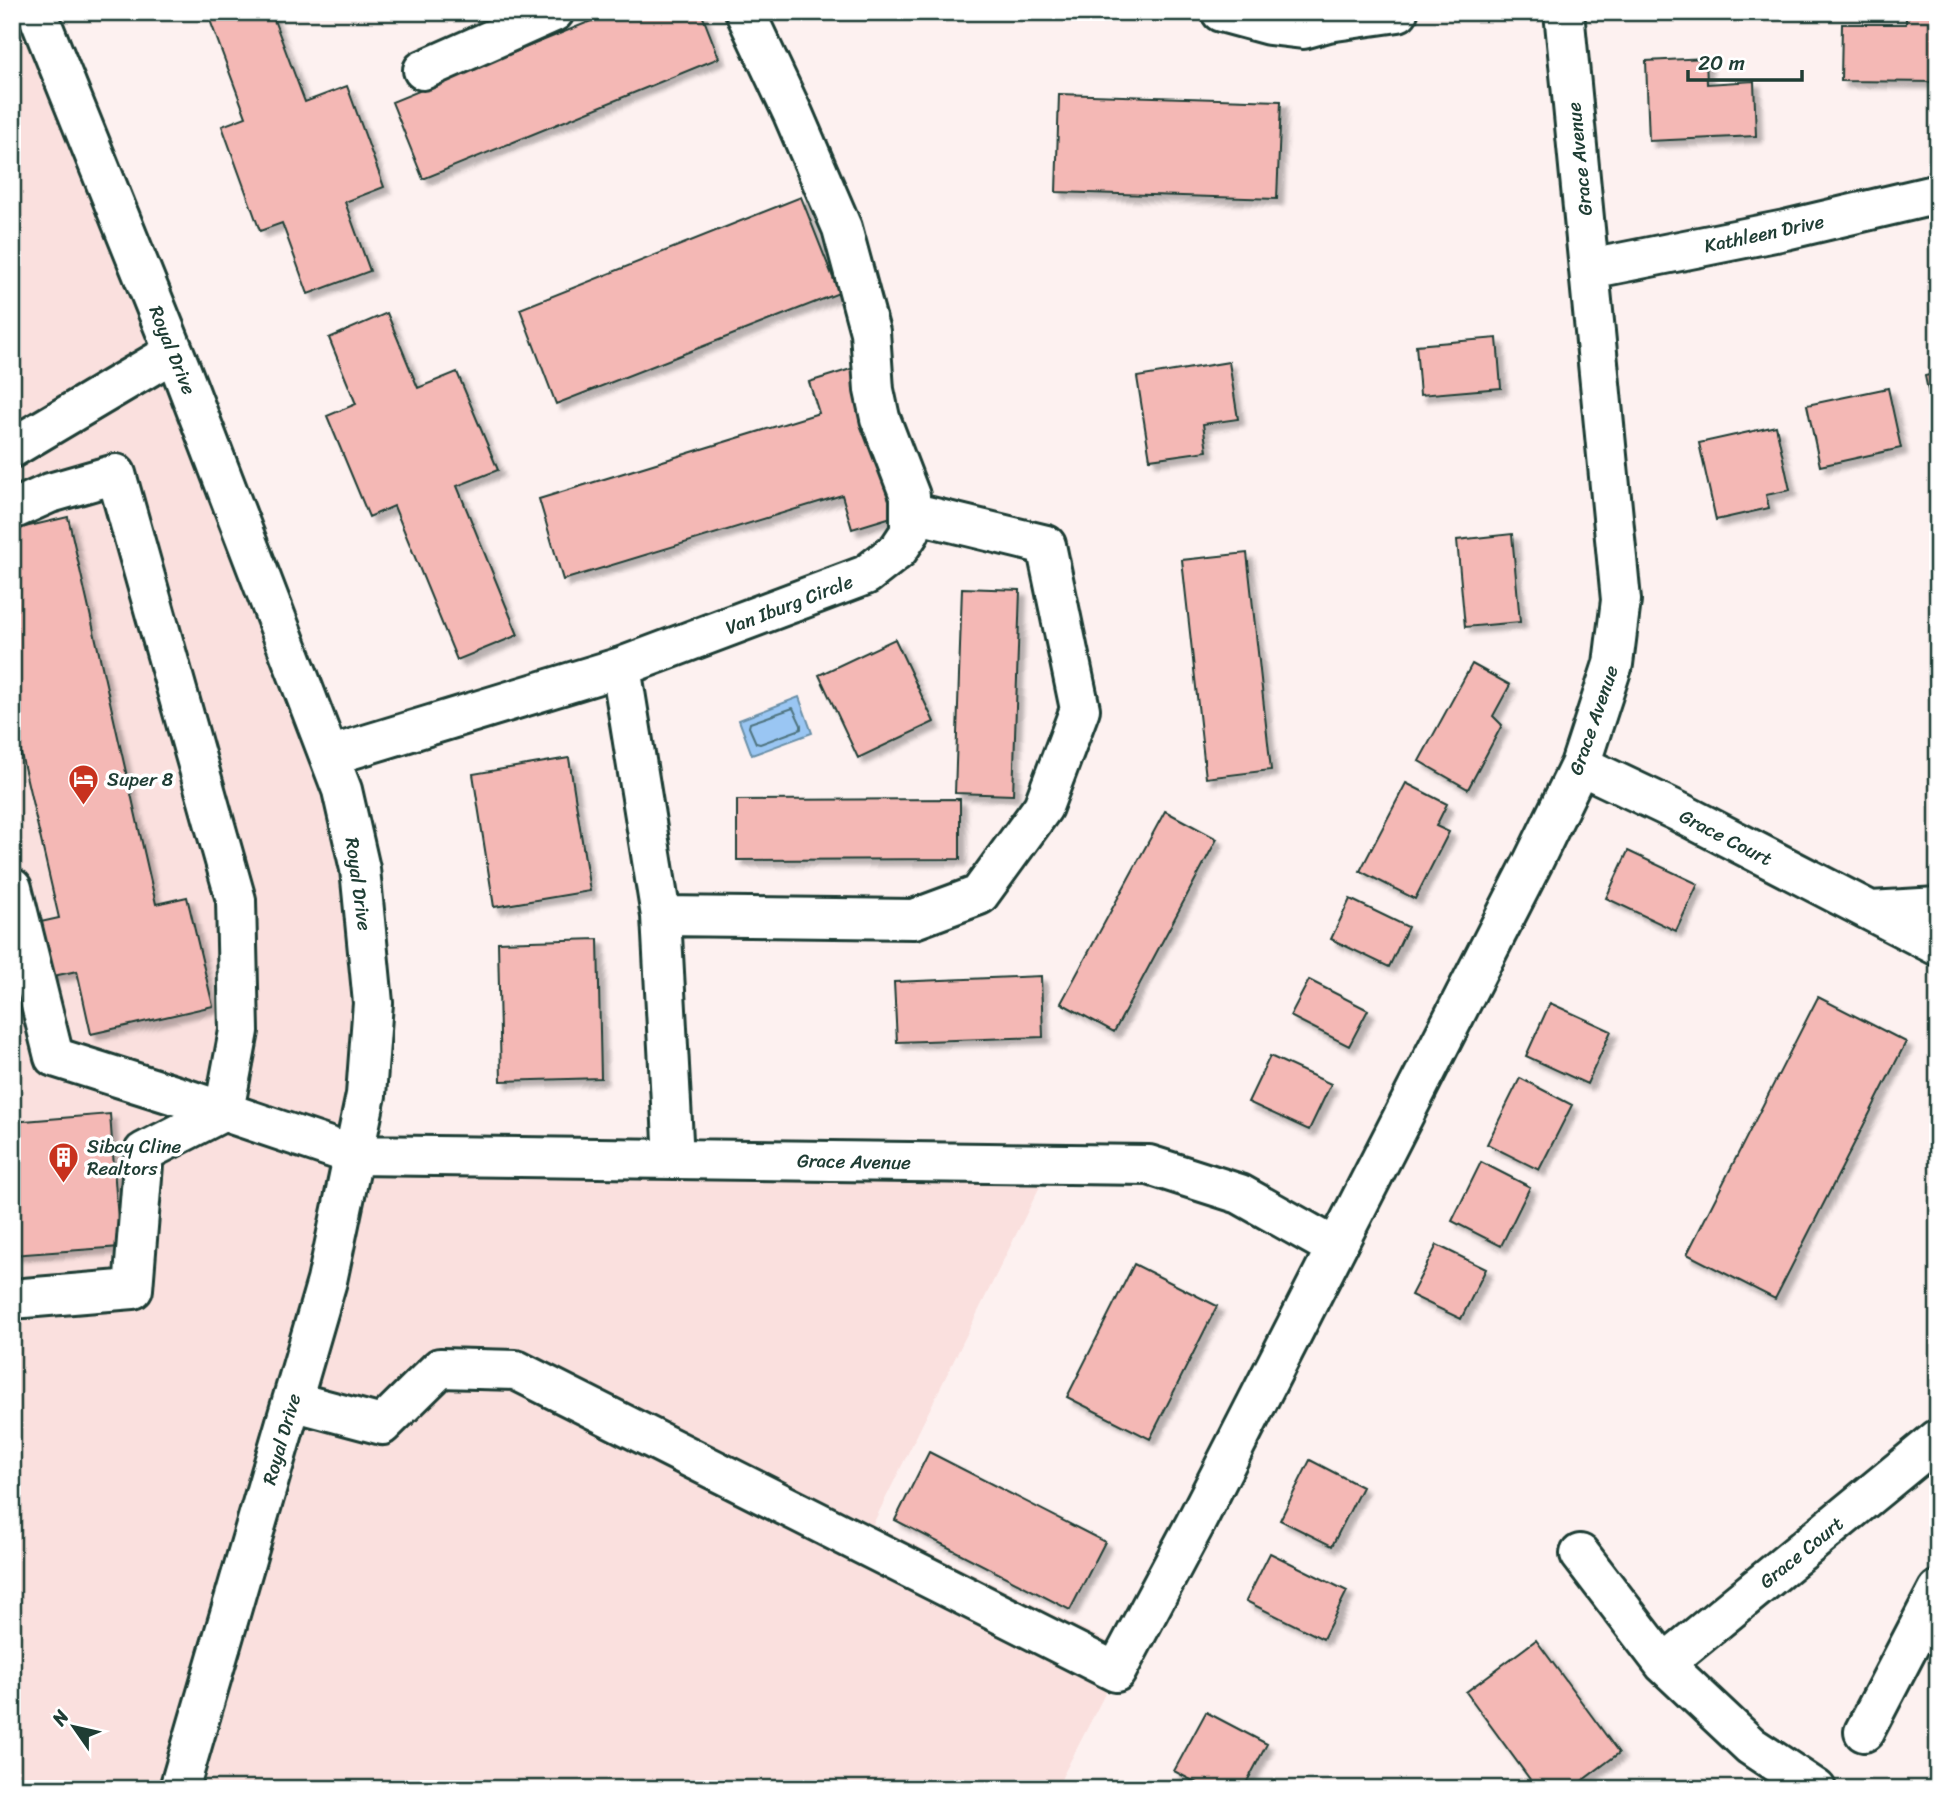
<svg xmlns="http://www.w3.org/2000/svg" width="1950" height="1801" font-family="Sriracha,sans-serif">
  <defs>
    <filter id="shadow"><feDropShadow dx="6" dy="6" stdDeviation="2" flood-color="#0004"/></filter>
  </defs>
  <rect width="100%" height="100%" fill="#fdf1f0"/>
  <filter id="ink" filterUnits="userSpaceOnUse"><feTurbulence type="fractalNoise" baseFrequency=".0143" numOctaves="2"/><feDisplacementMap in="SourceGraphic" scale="14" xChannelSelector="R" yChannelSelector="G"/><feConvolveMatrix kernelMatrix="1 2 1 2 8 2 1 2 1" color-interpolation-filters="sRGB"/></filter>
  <g filter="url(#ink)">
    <!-- built -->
    <path fill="#fae0de" d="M 12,12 L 37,12 L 360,869 L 353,1155 L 1051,1164 L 873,1524 L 1127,1651 L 1056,1789 L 12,1789 Z"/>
    <!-- water -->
    <path fill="#9ac6f3" stroke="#698fa7" stroke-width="2" d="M 799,697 L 812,733 L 752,755 L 739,720 Z"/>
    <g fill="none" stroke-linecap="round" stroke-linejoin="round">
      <!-- shore -->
      <path stroke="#507480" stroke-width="2" d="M 793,708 L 801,725 L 801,729 L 760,744 L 756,743 L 749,727 L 750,723 Z"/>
    </g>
    <!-- building -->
    <path fill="#f4b8b5" stroke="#1f3d34" stroke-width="2" filter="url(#shadow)" d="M 207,12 L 271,12 L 305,102 L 347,86 L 384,187 L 345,202 L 370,271 L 308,294 L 282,223 L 260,231 L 222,126 L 246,117 Z
      M 613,12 L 701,12 L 719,58 L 423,179 L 392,102 Z
      M 1906,12 L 1938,12 L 1938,82 L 1841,81 L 1842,24 L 1906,24 Z
      M 1706,58 L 1707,84 L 1754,81 L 1756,136 L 1649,141 L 1646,61 Z
      M 1059,94 L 1281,101 L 1277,199 L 1056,192 Z
      M 801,197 L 839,293 L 556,404 L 520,309 Z
      M 387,313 L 418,388 L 457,372 L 498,470 L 457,486 L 518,635 L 457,660 L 394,506 L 369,517 L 327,416 L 356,404 L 329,338 Z
      M 1497,338 L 1501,388 L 1420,395 L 1416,345 Z
      M 1229,362 L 1238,419 L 1203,424 L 1207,451 L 1150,459 L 1137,377 Z
      M 854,368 L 898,515 L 852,529 L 842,495 L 563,580 L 539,499 L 819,413 L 809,382 Z
      M 1938,373 L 1938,428 L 1936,429 L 1925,376 Z
      M 1888,388 L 1901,448 L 1820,466 L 1807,405 Z
      M 1776,426 L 1790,490 L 1766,495 L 1769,508 L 1716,520 L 1699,443 Z
      M 68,517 L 156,904 L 187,897 L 213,1006 L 91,1034 L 77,971 L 39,979 L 27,925 L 59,918 L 12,715 L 12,530 Z
      M 1512,534 L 1520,622 L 1465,627 L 1457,540 Z
      M 1247,553 L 1271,770 L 1206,778 L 1182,560 Z
      M 962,588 L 1020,590 L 1013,795 L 955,793 Z
      M 895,639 L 934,722 L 858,758 L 819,675 Z
      M 1472,664 L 1510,685 L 1493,716 L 1502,725 L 1468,789 L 1419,761 Z
      M 569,758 L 590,891 L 494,907 L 473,774 Z
      M 1406,783 L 1447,804 L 1436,826 L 1449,832 L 1415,899 L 1360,871 Z
      M 960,799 L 960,859 L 737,860 L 737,800 Z
      M 1165,811 L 1217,839 L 1114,1032 L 1061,1003 Z
      M 1628,851 L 1698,884 L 1676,931 L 1606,898 Z
      M 1350,899 L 1408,927 L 1389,967 L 1331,939 Z
      M 598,939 L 601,1078 L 501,1081 L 498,942 Z
      M 1041,976 L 1043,1037 L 897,1042 L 894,982 Z
      M 1309,980 L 1368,1010 L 1349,1046 L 1290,1016 Z
      M 1818,997 L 1906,1042 L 1775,1299 L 1687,1254 Z
      M 1550,1003 L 1611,1031 L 1587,1084 L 1526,1056 Z
      M 1270,1056 L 1331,1084 L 1309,1130 L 1248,1102 Z
      M 1520,1078 L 1572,1105 L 1539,1170 L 1487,1144 Z
      M 110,1114 L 120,1247 L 12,1255 L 12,1122 Z
      M 1481,1162 L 1530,1187 L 1501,1246 L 1452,1221 Z
      M 1437,1245 L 1486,1269 L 1461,1319 L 1411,1295 Z
      M 1134,1264 L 1217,1306 L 1150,1439 L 1067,1397 Z
      M 929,1452 L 1105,1542 L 1070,1610 L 895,1520 Z
      M 1310,1460 L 1362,1487 L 1332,1546 L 1280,1520 Z
      M 1270,1553 L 1347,1591 L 1323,1639 L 1246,1601 Z
      M 1536,1640 L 1619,1753 L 1571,1789 L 1537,1789 L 1466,1692 Z
      M 1206,1712 L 1267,1744 L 1243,1789 L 1208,1789 L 1174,1771 Z"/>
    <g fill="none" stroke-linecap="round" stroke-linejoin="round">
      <defs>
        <path id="minor" d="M 37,12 L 180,367 L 342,790 L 360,869 L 373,1003 L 366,1095 L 327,1281 L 179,1789
          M 1221,12 L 1269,25 L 1303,29 L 1328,22 L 1398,12
          M 423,70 L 554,12
          M 1590,269 L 1785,230 L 1938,194
          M 12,448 L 174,352
          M 12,510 L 50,493 L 116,474 L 236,900 L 239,1031 L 224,1111 L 144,1152 L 133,1289 L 12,1299
          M 621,667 L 661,916 L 674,1159
          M 329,756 L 621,667 L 866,575 L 898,550 L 910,532 L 910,496 L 880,418 L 874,390 L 870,332 L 842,228 L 793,114 L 745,12
          M 1580,765 L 1679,812 L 1938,946
          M 12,888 L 54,1057 L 184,1098 L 353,1155 L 1149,1165 L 1240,1194 L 1336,1248
          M 1871,911 L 1938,907
          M 661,916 L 914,919 L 979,895 L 1043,807 L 1080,709 L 1046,545 L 910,512
          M 292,1401 L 382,1425 L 440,1368 L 516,1370 L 1116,1672 L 1195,1524 L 1533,862 L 1580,765 L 1613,664 L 1621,600 L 1564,12
          M 1580,1554 L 1664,1664 L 1751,1746 L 1816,1789
          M 1664,1664 L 1938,1439
          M 1864,1732 L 1938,1590"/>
      </defs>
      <!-- minor casing -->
      <use href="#minor" stroke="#1f3d34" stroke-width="44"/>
      <!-- minor -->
      <use href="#minor" stroke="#fff" stroke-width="38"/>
    </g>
  </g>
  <!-- icons -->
  <defs>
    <symbol id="hotel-pin" viewBox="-11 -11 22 30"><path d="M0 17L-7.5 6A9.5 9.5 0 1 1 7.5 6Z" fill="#c8321e" stroke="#fff"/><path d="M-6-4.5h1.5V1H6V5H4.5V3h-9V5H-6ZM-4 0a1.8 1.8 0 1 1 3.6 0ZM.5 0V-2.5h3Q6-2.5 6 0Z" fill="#fff"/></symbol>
    <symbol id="building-pin" viewBox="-11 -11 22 30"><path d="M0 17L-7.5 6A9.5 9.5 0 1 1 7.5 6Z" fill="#c8321e" stroke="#fff"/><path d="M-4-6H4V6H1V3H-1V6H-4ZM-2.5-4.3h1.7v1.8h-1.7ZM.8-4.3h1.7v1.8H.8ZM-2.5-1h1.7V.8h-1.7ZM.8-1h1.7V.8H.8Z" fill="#fff"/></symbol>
  </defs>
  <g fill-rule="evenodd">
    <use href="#hotel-pin" x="66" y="762" width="35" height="47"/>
    <use href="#building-pin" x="46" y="1140" width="35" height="47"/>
  </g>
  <g text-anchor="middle" stroke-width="7" stroke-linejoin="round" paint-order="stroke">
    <!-- street labels -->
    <g font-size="19" fill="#1f3d34" stroke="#fff">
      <text transform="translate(1579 159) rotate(-96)" y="7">Grace Avenue</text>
      <text transform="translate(1764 233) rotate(-12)" y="7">Kathleen Drive</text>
      <text transform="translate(173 350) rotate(68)" y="7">Royal Drive</text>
      <text transform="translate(789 604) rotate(-21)" y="7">Van Iburg Circle</text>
      <text transform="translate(1593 720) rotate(-71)" y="7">Grace Avenue</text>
      <text transform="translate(1726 837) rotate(27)" y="7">Grace Court</text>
      <text transform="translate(359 884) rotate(82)" y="7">Royal Drive</text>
      <text transform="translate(854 1161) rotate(1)" y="7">Grace Avenue</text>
      <text transform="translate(281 1439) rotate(-74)" y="7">Royal Drive</text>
      <text transform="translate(1801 1552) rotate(-39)" y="7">Grace Court</text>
    </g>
    <!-- poi labels -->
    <g font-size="19" fill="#1f3d34" stroke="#fff" text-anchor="start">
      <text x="107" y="786">Super 8</text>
      <text x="87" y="1153">Sibcy Cline<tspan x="87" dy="22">Realtors</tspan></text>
    </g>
  </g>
  <!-- margin -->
  <rect width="1950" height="1801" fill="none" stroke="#fff" stroke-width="42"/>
  <rect x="21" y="21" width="1908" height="1759" fill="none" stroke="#1f3d34" stroke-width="2.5" filter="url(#ink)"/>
  <!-- north arrow -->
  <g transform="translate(74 1727) rotate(304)" stroke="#ffffff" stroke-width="5" paint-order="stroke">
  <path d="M0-5L12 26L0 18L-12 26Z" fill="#1f3d34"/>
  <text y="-10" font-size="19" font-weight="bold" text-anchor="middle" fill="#1f3d34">N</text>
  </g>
  <!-- scale -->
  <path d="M1688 70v10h114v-10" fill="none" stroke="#1f3d34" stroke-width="3.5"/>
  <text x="1698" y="70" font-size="21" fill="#1f3d34" stroke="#ffffff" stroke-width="5" paint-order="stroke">20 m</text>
</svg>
